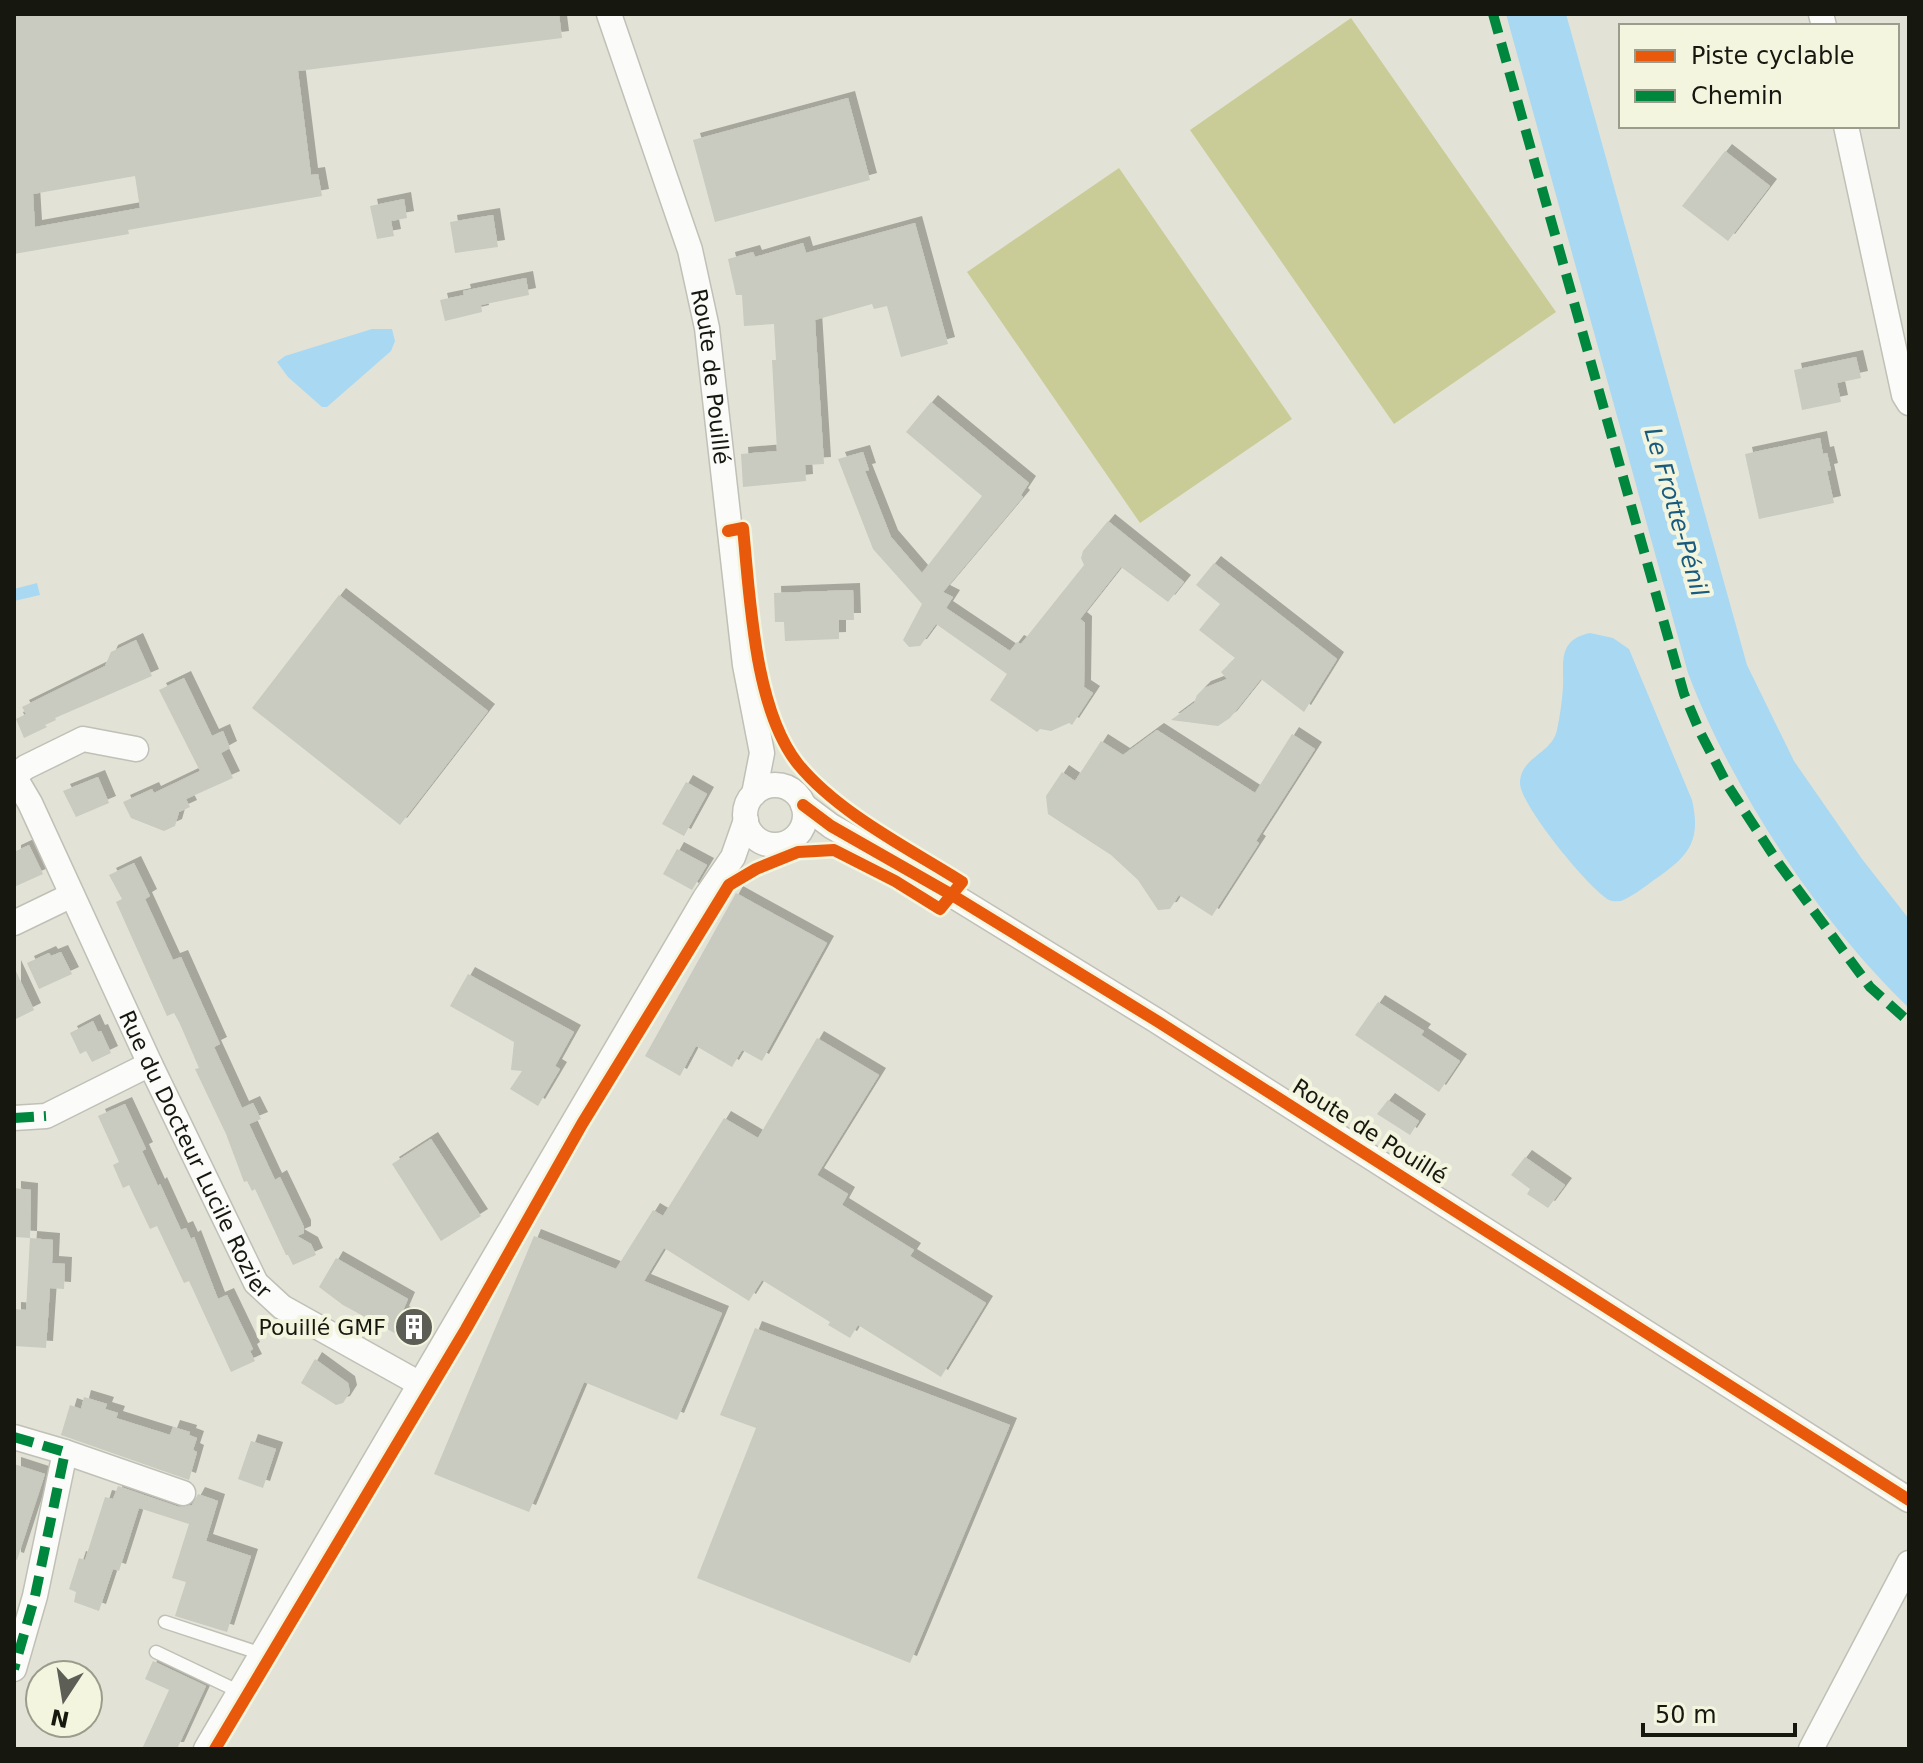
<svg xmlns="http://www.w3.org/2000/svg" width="1923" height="1763" font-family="'DejaVu Sans',sans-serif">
  <defs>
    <filter id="shadow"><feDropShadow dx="7" dy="-7" stdDeviation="0" flood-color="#0004"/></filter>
  </defs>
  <rect width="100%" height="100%" fill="#e2e3d6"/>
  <!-- green -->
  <path fill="#cacc97" d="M 1351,18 L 1556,312 L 1394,424 L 1190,130 Z
    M 1119,168 L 1292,419 L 1140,523 L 967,272 Z"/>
  <!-- water -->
  <path fill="#a9d8f2" d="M 1506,14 L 1566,14 L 1747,665 L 1794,761 L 1862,859 L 1909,919 L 1909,1008 C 1820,923 1731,788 1688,673 Z
    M 372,329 L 392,329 L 395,341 L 391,351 L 327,407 L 322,407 L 288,377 L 277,362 L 285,356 Z
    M 37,583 L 40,595 L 14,601 L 14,589 Z
    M 1590,633 L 1613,638 L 1629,649 L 1692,800 C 1702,843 1687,857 1654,880 C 1643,888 1633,896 1621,901 C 1616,901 1613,902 1609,900 C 1589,889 1520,805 1520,783 C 1520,757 1552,754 1557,730 C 1560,716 1562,701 1563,687 C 1564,663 1557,640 1590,633 Z"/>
  <!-- building -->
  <path fill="#c9cac0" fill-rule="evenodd" filter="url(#shadow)" d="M 14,14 L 559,14 L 562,38 L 298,71 L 311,175 L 318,174 L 322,196 L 128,230 L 129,234 L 14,254 ZM 135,176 L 140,208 L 35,227 L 33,194 Z
    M 848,98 L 870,180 L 715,222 L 693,140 Z
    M 1725,151 L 1770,186 L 1728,241 L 1682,206 Z
    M 404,199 L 407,218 L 391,221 L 394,236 L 377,239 L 370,206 Z
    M 493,215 L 498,247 L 455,253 L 450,222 Z
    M 915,223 L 948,344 L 901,357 L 887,306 L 874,309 L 872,304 L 815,320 L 824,464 L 805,465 L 806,481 L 743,487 L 741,454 L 777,451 L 772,360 L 776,360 L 774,324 L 744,326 L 742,295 L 736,295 L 728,259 L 753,252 L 755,257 L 803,243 L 806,253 Z
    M 526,278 L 529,295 L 481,305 L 482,312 L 445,321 L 440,300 L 464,295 L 463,291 Z
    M 1856,357 L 1861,378 L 1837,383 L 1841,402 L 1802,410 L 1794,370 Z
    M 931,402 L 1029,483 L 1021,495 L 1023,497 L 943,592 L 953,597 L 946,608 L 1010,651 L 1017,642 L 1021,644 L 1084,565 L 1081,558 L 1083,551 L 1108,521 L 1184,582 L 1168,602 L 1121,567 L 1080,619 L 1085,623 L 1084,687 L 1093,693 L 1072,725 L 1069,723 L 1051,731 L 1040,729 L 1037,732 L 990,700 L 1007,674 L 936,624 L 920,646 L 909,647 L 903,640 L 922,604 L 873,549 L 838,459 L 863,452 L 869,470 L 865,471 L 891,537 L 922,573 L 982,496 L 906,432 Z
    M 1820,438 L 1823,454 L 1827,453 L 1831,470 L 1827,471 L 1834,503 L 1759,519 L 1745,454 Z
    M 1214,563 L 1337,659 L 1304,712 L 1261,679 L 1230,718 L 1218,726 L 1171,720 L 1194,703 L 1197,695 L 1204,688 L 1227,679 L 1221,672 L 1235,658 L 1199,630 L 1220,604 L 1196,585 Z
    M 853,590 L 854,620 L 839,620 L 839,639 L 785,641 L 784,622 L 775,622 L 774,593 Z
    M 339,595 L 488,711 L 400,825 L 252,708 Z
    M 136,640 L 152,676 L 55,718 L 56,720 L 45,725 L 47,727 L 24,738 L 16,719 L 26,714 L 22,707 L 105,666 L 111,652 Z
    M 184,678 L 212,736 L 223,731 L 230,748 L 221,753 L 233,778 L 186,799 L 190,807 L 179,812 L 175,826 L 164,831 L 131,818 L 123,802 L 152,789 L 154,793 L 200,771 L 159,690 Z
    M 1157,730 L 1255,793 L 1292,734 L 1315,749 L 1256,841 L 1259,843 L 1212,916 L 1179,895 L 1170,909 L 1158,910 L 1138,880 L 1111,855 L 1048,814 L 1046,796 L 1062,772 L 1075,781 L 1101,741 L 1123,755 Z
    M 98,777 L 109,803 L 76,817 L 63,791 Z
    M 686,782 L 707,794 L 684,836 L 662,824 Z
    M 29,845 L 43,874 L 14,887 L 14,852 Z
    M 677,849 L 707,865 L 692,890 L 663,874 Z
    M 134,863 L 150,896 L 145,899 L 173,960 L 181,957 L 220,1044 L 214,1047 L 242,1108 L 253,1103 L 261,1119 L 249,1124 L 275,1180 L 280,1177 L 304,1227 L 304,1233 L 297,1236 L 311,1244 L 316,1255 L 293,1265 L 288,1255 L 286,1255 L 255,1189 L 252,1191 L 247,1181 L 244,1182 L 226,1134 L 195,1069 L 199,1068 L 180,1024 L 174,1013 L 167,1016 L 116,902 L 122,899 L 109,875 Z
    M 736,893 L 827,943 L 762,1061 L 742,1050 L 732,1067 L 696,1046 L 680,1076 L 645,1056 Z
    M 61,952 L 72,974 L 39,989 L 27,963 L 49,953 L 51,956 Z
    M 14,967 L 34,1010 L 14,1020 Z
    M 468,974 L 574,1032 L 555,1066 L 560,1069 L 538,1106 L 510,1089 L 522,1071 L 511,1070 L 514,1042 L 450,1006 Z
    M 1378,1002 L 1424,1031 L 1421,1035 L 1460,1061 L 1439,1092 L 1355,1035 Z
    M 93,1021 L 98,1032 L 101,1031 L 111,1053 L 92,1062 L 86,1051 L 80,1054 L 70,1033 Z
    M 817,1038 L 879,1075 L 817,1175 L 848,1194 L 842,1205 L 914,1250 L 910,1256 L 986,1303 L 941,1377 L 858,1325 L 850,1338 L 828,1325 L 830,1322 L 762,1280 L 749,1301 L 664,1248 L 644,1281 L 722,1313 L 677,1420 L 584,1382 L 529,1512 L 434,1474 L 534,1236 L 616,1269 L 653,1210 L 663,1216 L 724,1118 L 758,1138 Z
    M 1388,1100 L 1419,1121 L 1410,1135 L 1377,1114 Z
    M 125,1104 L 146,1149 L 142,1151 L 158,1186 L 160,1184 L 181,1230 L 186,1228 L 191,1239 L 194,1237 L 218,1299 L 227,1295 L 253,1349 L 250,1351 L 255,1361 L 231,1372 L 189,1281 L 184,1283 L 157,1226 L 150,1229 L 129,1185 L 123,1188 L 113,1165 L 119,1162 L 98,1116 Z
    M 431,1139 L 481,1216 L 441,1241 L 392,1164 Z
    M 1525,1157 L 1565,1185 L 1548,1208 L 1527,1194 L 1530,1189 L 1511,1175 Z
    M 14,1188 L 31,1190 L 30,1238 L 14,1237 Z
    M 30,1238 L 53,1240 L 52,1263 L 65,1264 L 64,1289 L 50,1288 L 46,1348 L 14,1346 L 14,1309 L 26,1310 Z
    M 336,1258 L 408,1299 L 402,1313 L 421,1324 L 411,1342 L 343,1305 L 319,1287 Z
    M 755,1328 L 1010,1425 L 910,1663 L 697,1578 L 756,1428 L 720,1415 Z
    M 315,1359 L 348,1383 L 350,1392 L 343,1403 L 336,1405 L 301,1383 Z
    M 84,1397 L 107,1404 L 105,1409 L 118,1413 L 116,1418 L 170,1435 L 173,1427 L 190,1432 L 189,1435 L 197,1438 L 193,1450 L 197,1452 L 189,1480 L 61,1435 L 70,1405 L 81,1409 Z
    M 251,1441 L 276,1449 L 263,1488 L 238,1479 Z
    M 14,1464 L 45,1474 L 17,1560 L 14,1559 Z
    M 118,1486 L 179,1507 L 192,1505 L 198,1494 L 218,1501 L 206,1541 L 251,1556 L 227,1632 L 175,1616 L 186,1582 L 172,1578 L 189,1524 L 139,1508 L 119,1571 L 113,1569 L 99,1611 L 74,1602 L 76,1592 L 69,1589 L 79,1558 L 85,1560 L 105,1497 L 113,1499 Z
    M 153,1661 L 206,1686 L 177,1749 L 142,1749 L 169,1690 L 145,1679 Z"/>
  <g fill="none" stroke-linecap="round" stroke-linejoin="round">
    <defs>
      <path id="service" d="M 165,1622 L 262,1654
        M 156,1652 L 240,1692"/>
      <g id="minor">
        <path id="s1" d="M 609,14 L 690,250 L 707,328 L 745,665 L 762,753 L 754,794"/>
        <path d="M 1821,14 L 1824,26"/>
        <path d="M 1846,126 L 1904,395 L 1909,403"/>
        <path id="s2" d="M 136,749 L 83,739 L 26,767 L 14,776 L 30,803 L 150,1064 L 256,1283 L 282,1307 L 420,1384"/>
        <circle cx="775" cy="815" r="30"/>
        <path d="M 803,805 L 831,826 L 952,895 L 1157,1021 L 1909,1500"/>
        <path d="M 14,923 L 72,895"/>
        <path d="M 14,1118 L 46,1116 L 150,1064"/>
        <path d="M 14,1437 L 65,1452 L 35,1596 L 14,1669"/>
        <path d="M 65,1452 L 183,1493"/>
        <path d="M 206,1749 L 705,898 L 733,857 L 746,820"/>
        <path d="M 1811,1749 L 1909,1563"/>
      </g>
    </defs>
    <!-- service casing -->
    <use href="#service" stroke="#c0c0b6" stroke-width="15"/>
    <!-- minor casing -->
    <use href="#minor" stroke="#c0c0b6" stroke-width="27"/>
    <!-- service -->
    <use href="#service" stroke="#fbfbf9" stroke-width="12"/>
    <!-- minor -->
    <use href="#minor" stroke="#fbfbf9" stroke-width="24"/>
    <!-- quiet -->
    <path stroke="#00873e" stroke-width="10" stroke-dasharray="20 10" stroke-linecap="butt" d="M 1493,14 L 1684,694 L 1700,732 L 1728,786 L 1779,864 L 1870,987 L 1909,1022
      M 14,1118 L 46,1116
      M 14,1437 L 65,1452 L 35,1596 L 14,1669"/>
    <defs>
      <path id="cycleway" d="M 803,805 L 831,826 L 952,895 L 1157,1021 L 1909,1500
        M 215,1749 L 466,1329 L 582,1124 L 729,885 L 756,869 L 798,852 L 834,850 L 895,881 L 940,909 L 962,882 C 908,848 838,813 798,764 C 754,709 750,597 743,528 L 728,531"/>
    </defs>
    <!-- cycleway casing -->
    <use href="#cycleway" stroke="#f4f5de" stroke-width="17"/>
    <!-- cycleway -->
    <use href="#cycleway" stroke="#e8590c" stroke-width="12"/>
  </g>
  <!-- icons -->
  <defs>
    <symbol id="building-disc" viewBox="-11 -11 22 22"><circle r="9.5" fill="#5d5e55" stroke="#f4f5de"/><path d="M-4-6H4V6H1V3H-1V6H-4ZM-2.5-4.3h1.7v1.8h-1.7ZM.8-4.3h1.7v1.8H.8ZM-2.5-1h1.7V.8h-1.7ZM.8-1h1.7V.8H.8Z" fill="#fff"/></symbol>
  </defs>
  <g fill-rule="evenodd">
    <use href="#building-disc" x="392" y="1305" width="44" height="44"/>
  </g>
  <g text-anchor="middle" stroke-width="8" stroke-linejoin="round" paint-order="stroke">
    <!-- street labels -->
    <g font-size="22" fill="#16170f" stroke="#f4f5de">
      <text dy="8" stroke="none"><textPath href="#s1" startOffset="378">Route de Pouillé</textPath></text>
      <text transform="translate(1370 1131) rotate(32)" y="8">Route de Pouillé</text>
      <text dy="8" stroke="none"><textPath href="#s2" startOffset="552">Rue du Docteur Lucile Rozier</textPath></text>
    </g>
    <!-- poi labels -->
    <g font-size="22" fill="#16170f" stroke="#f4f5de" text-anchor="end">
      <text x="386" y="1335">Pouillé GMF</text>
    </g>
    <!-- water labels -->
    <g font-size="24" font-style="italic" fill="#185b7e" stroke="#f4f5de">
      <text transform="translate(1676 512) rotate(74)" y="8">Le Frotte-Pénil</text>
    </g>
  </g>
  <!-- border -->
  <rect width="1923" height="1763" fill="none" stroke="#16170f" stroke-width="32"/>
  <!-- legend -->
  <rect x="1619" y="24" width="280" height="104" fill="#f4f5de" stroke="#9b9c8b" stroke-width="2"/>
  <rect x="1635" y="50" width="40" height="12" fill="#e8590c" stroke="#9b9c8b" stroke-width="2"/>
  <text x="1691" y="64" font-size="24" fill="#16170f">Piste cyclable</text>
  <rect x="1635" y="90" width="40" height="12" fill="#00873e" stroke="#9b9c8b" stroke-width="2"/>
  <text x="1691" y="104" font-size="24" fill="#16170f">Chemin</text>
  <!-- north arrow -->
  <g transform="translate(64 1699) rotate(192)"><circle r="38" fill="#f4f5de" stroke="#9b9c8b" stroke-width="2"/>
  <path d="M0-6L14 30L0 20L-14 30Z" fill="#5d5e55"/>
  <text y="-12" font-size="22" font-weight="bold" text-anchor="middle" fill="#16170f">N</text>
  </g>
  <!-- scale -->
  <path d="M1643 1723v12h152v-12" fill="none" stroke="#16170f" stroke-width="4"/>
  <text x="1655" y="1723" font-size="24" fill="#16170f" stroke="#f4f5de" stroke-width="6" paint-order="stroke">50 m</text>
</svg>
